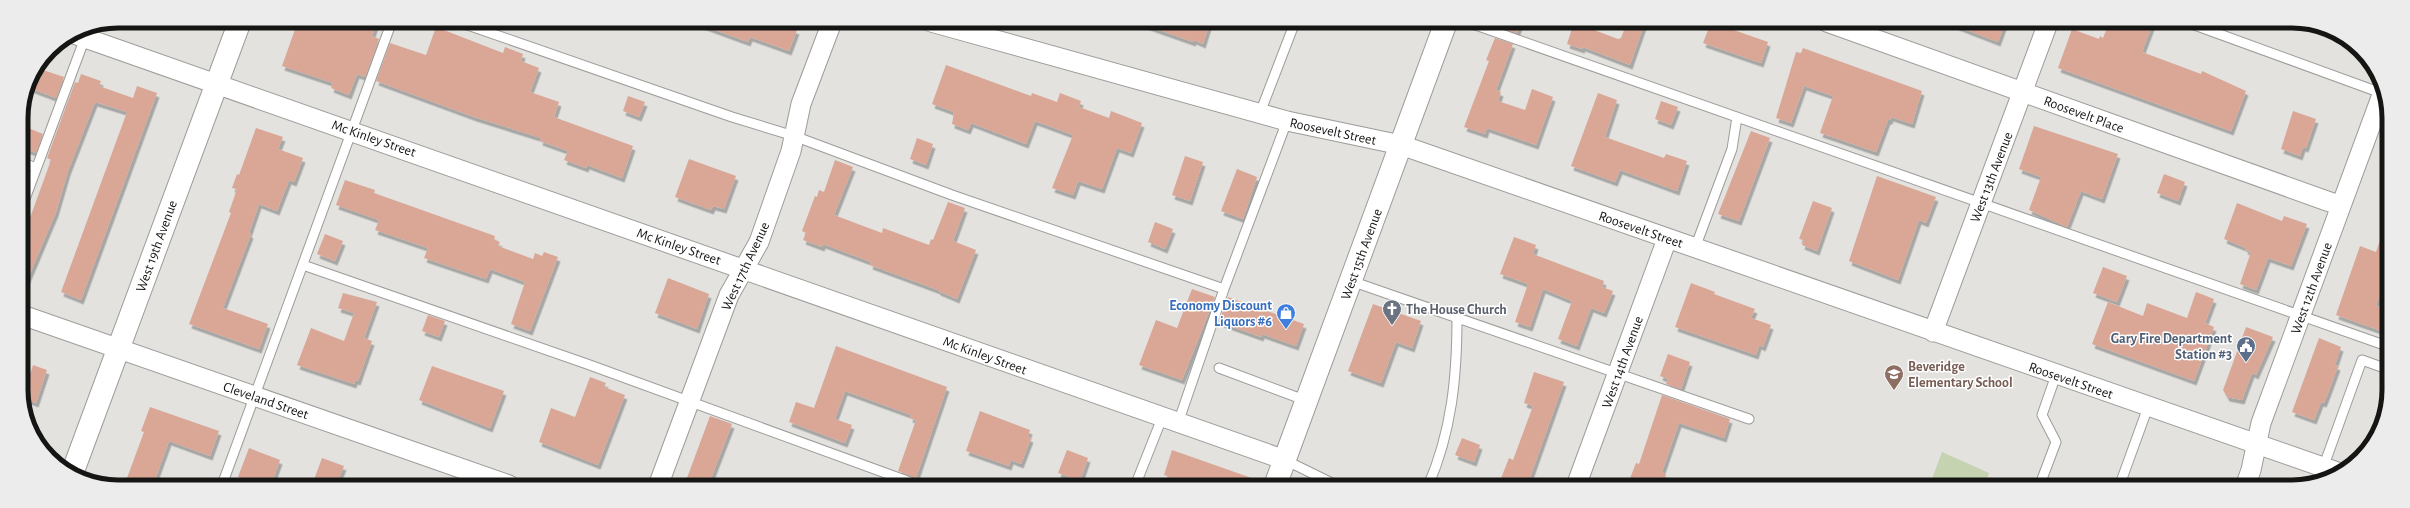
<svg xmlns="http://www.w3.org/2000/svg" width="2410" height="508" font-family="'Alegreya Sans',sans-serif">
  <defs>
    <filter id="shadow"><feDropShadow dx="2.5" dy="4.5" stdDeviation="0" flood-color="#0004"/></filter>
  </defs>
  <rect width="100%" height="100%" fill="#e3e2df"/>
  <!-- green -->
  <path fill="#c5d3b0" d="M 1942,452 L 1989,473 L 1984,487 L 1929,487 Z"/>
  <!-- building -->
  <path fill="#daa696" filter="url(#shadow)" d="M 298,21 L 377,21 L 372,36 L 379,39 L 365,77 L 357,74 L 349,95 L 331,88 L 333,83 L 282,66 Z
    M 697,21 L 791,22 L 789,27 L 797,30 L 789,51 L 750,37 L 748,42 L 696,23 Z
    M 1143,22 L 1210,22 L 1203,44 L 1194,40 L 1193,42 L 1142,24 Z
    M 1501,22 L 1521,22 L 1517,33 L 1499,27 Z
    M 1574,22 L 1590,25 L 1589,28 L 1618,39 L 1621,38 L 1627,22 L 1645,22 L 1630,65 L 1583,47 L 1582,49 L 1567,44 Z
    M 1711,22 L 1768,42 L 1761,63 L 1703,43 Z
    M 1949,23 L 2005,23 L 1998,42 Z
    M 2109,23 L 2153,23 L 2142,52 L 2201,74 L 2202,71 L 2246,91 L 2231,131 L 2058,68 L 2072,29 L 2099,39 L 2100,36 L 2103,38 Z
    M 436,27 L 503,53 L 505,47 L 523,54 L 521,61 L 539,68 L 530,92 L 559,102 L 554,117 L 633,146 L 622,178 L 587,165 L 586,168 L 564,160 L 568,151 L 540,141 L 541,138 L 474,117 L 376,81 L 390,43 L 426,55 Z
    M 1495,38 L 1513,44 L 1496,90 L 1501,92 L 1498,101 L 1525,110 L 1532,89 L 1553,97 L 1536,145 L 1487,128 L 1485,134 L 1464,127 L 1489,61 L 1486,60 Z
    M 1803,48 L 1922,91 L 1912,124 L 1891,117 L 1890,120 L 1888,120 L 1876,152 L 1835,138 L 1820,133 L 1833,96 L 1804,86 L 1791,123 L 1776,118 L 1796,52 L 1801,53 Z
    M 946,65 L 1031,96 L 1032,93 L 1057,102 L 1060,93 L 1081,101 L 1079,107 L 1109,118 L 1111,111 L 1142,123 L 1131,153 L 1117,148 L 1102,189 L 1078,181 L 1073,195 L 1052,188 L 1073,135 L 1035,121 L 1026,144 L 971,123 L 968,130 L 952,124 L 954,112 L 932,104 Z
    M 37,68 L 64,77 L 56,98 L 27,87 Z
    M 81,74 L 101,81 L 99,86 L 133,98 L 137,86 L 157,93 L 81,300 L 61,292 L 127,112 L 95,102 L 68,171 L 56,212 L 23,290 L 22,240 L 51,160 L 47,158 L 75,82 L 78,83 Z
    M 1598,93 L 1617,100 L 1605,137 L 1664,158 L 1666,154 L 1687,161 L 1677,191 L 1620,170 L 1615,182 L 1571,166 Z
    M 628,96 L 645,102 L 639,117 L 623,111 Z
    M 1661,101 L 1678,107 L 1671,125 L 1655,119 Z
    M 2293,111 L 2316,119 L 2306,148 L 2303,147 L 2300,156 L 2281,149 Z
    M 21,125 L 43,134 L 36,153 L 21,147 Z
    M 2034,126 L 2118,154 L 2102,199 L 2081,191 L 2067,227 L 2029,210 L 2041,177 L 2019,169 Z
    M 256,128 L 283,137 L 278,149 L 303,158 L 294,182 L 289,180 L 277,211 L 259,204 L 249,233 L 251,234 L 223,308 L 268,324 L 259,349 L 189,324 L 231,213 L 229,212 L 237,189 L 232,188 L 237,174 L 239,175 Z
    M 1751,131 L 1770,138 L 1739,221 L 1718,214 Z
    M 917,138 L 933,144 L 926,165 L 910,159 Z
    M 1185,156 L 1203,162 L 1190,201 L 1172,195 Z
    M 689,159 L 736,176 L 724,209 L 713,206 L 711,210 L 675,197 Z
    M 835,160 L 853,167 L 834,215 L 882,233 L 883,228 L 929,245 L 931,239 L 933,240 L 948,202 L 965,208 L 953,241 L 976,250 L 957,299 L 938,291 L 938,290 L 870,265 L 871,262 L 823,244 L 822,247 L 803,240 L 806,233 L 802,231 L 815,196 L 817,197 L 819,190 L 824,192 Z
    M 1237,169 L 1257,177 L 1243,219 L 1221,211 Z
    M 2164,174 L 2185,182 L 2178,201 L 2157,193 Z
    M 1877,176 L 1936,197 L 1926,223 L 1919,220 L 1898,280 L 1849,261 Z
    M 345,180 L 375,190 L 374,193 L 495,236 L 494,240 L 500,242 L 498,246 L 533,259 L 535,253 L 542,256 L 544,252 L 558,257 L 530,331 L 511,324 L 525,282 L 490,269 L 486,279 L 424,258 L 428,248 L 375,230 L 379,220 L 336,205 Z
    M 1813,201 L 1832,208 L 1817,251 L 1802,245 L 1804,240 L 1799,239 Z
    M 2237,203 L 2282,221 L 2284,216 L 2307,224 L 2291,266 L 2268,258 L 2256,290 L 2240,284 L 2251,252 L 2245,250 L 2246,248 L 2224,239 Z
    M 1155,222 L 1173,229 L 1165,249 L 1148,242 Z
    M 2385,226 L 2387,226 L 2387,273 L 2376,306 L 2387,310 L 2387,333 L 2336,315 L 2360,246 L 2376,252 Z
    M 325,234 L 343,241 L 335,261 L 317,254 Z
    M 1514,237 L 1536,245 L 1533,254 L 1604,281 L 1602,287 L 1613,291 L 1604,313 L 1591,308 L 1577,346 L 1558,339 L 1572,301 L 1543,289 L 1530,327 L 1515,322 L 1528,284 L 1500,274 Z
    M 2103,267 L 2127,276 L 2117,302 L 2093,293 Z
    M 668,278 L 709,294 L 697,329 L 655,313 Z
    M 1691,283 L 1715,292 L 1714,294 L 1755,309 L 1751,318 L 1771,325 L 1763,347 L 1759,345 L 1756,355 L 1675,327 Z
    M 1192,289 L 1215,297 L 1182,380 L 1139,365 L 1156,320 L 1177,328 Z
    M 2196,292 L 2214,299 L 2205,323 L 2214,327 L 2194,381 L 2092,344 L 2108,302 L 2143,316 L 2147,303 L 2187,318 Z
    M 343,293 L 377,302 L 364,338 L 372,341 L 358,381 L 355,380 L 354,384 L 297,365 L 311,328 L 344,341 L 354,313 L 338,308 Z
    M 1228,297 L 1304,324 L 1296,346 L 1262,334 L 1261,337 L 1219,322 Z
    M 1373,304 L 1421,321 L 1412,348 L 1396,342 L 1381,383 L 1348,371 Z
    M 428,315 L 445,321 L 439,337 L 422,331 Z
    M 2246,327 L 2273,337 L 2256,375 L 2252,373 L 2242,400 L 2227,397 L 2223,390 Z
    M 2319,338 L 2341,347 L 2335,365 L 2338,366 L 2328,393 L 2324,403 L 2321,402 L 2314,420 L 2292,412 Z
    M 836,346 L 947,387 L 916,478 L 898,471 L 916,420 L 910,418 L 911,415 L 845,391 L 835,419 L 852,425 L 845,443 L 789,422 L 796,402 L 814,408 Z
    M 1668,354 L 1690,362 L 1681,389 L 1666,384 L 1668,379 L 1660,376 Z
    M 33,365 L 47,370 L 36,403 L 23,398 Z
    M 432,366 L 504,391 L 490,428 L 419,400 Z
    M 1534,372 L 1564,382 L 1527,486 L 1498,486 L 1509,458 L 1513,460 L 1533,406 L 1524,403 Z
    M 590,377 L 606,383 L 604,387 L 625,395 L 598,465 L 539,442 L 551,408 L 575,417 Z
    M 1662,395 L 1730,419 L 1724,438 L 1679,423 L 1662,472 L 1666,474 L 1662,486 L 1627,486 L 1636,463 L 1639,464 Z
    M 150,407 L 219,431 L 210,456 L 169,441 L 153,485 L 145,485 L 127,478 L 144,432 L 141,431 Z
    M 980,411 L 1030,430 L 1028,437 L 1031,438 L 1021,464 L 1011,460 L 1009,466 L 966,451 Z
    M 710,416 L 732,424 L 725,442 L 708,486 L 684,486 Z
    M 1462,438 L 1480,445 L 1474,462 L 1455,455 Z
    M 249,448 L 280,460 L 271,485 L 262,485 L 238,477 Z
    M 1067,450 L 1088,458 L 1080,481 L 1058,473 Z
    M 1172,450 L 1263,482 L 1263,486 L 1197,486 L 1164,475 Z
    M 322,458 L 344,466 L 336,485 L 312,485 Z"/>
  <g fill="none" stroke-linecap="round" stroke-linejoin="round">
    <defs>
      <path id="service" d="M 456,21 L 732,117 L 794,136 L 952,195 L 1224,289
        M 1467,22 L 2387,346
        M 2189,23 L 2384,94
        M 1260,113 L 1295,22
        M 21,162 L 36,168
        M 22,207 L 89,27
        M 1695,248 L 1732,149 L 1737,117
        M 303,265 L 587,364 L 921,486
        M 1351,281 L 1749,419
        M 1219,368 L 1307,401
        M 1178,423 L 1224,289 L 1287,121
        M 1285,460 L 1338,486
        M 2323,468 L 2362,360 L 2387,369
        M 222,485 L 392,21
        M 1135,486 L 1162,418
        M 1428,486 C 1452,431 1457,376 1457,317
        M 2039,487 L 2056,442 L 2042,415 L 2056,375
        M 2119,487 L 2148,407"/>
      <path id="minor" d="M 931,22 L 1287,121 L 1401,145 L 2340,473
        M 1827,22 L 2341,206
        M 74,34 L 1285,460
        M 22,315 L 509,485
        M 1933,332 L 2048,23
        M 658,486 L 729,295 L 759,242 L 791,151 L 801,104 L 832,22
        M 1576,486 L 1667,239
        M 2245,487 L 2251,470 L 2261,423 L 2383,92"/>
      <path id="tertiary" d="M 73,471 L 240,21"/>
      <path id="secondary" d="M 1275,486 L 1446,22"/>
    </defs>
    <!-- service casing -->
    <use href="#service" stroke="#9d9c99" stroke-width="11"/>
    <!-- minor casing -->
    <use href="#minor" stroke="#9d9c99" stroke-width="21"/>
    <!-- tertiary casing -->
    <use href="#tertiary" stroke="#9d9c99" stroke-width="24"/>
    <!-- secondary casing -->
    <use href="#secondary" stroke="#9d9c99" stroke-width="24"/>
    <!-- service -->
    <use href="#service" stroke="#fff" stroke-width="9"/>
    <!-- minor -->
    <use href="#minor" stroke="#fff" stroke-width="19"/>
    <!-- tertiary -->
    <use href="#tertiary" stroke="#fff" stroke-width="22"/>
    <!-- secondary -->
    <use href="#secondary" stroke="#fff" stroke-width="22"/>
  </g>
  <!-- icons -->
  <defs>
    <symbol id="church-pin" viewBox="-11 -11 22 30"><path d="M0 17L-7.5 6A9.5 9.5 0 1 1 7.5 6Z" fill="#6b7280" stroke="#fff"/><path d="M-1.2-6h2.4v3.5h3.3v2.4h-3.3V6h-2.4V-.1h-3.3v-2.4h3.3Z" fill="#fff"/></symbol>
    <symbol id="shop-pin" viewBox="-11 -11 22 30"><path d="M0 17L-7.5 6A9.5 9.5 0 1 1 7.5 6Z" fill="#3f7fe0" stroke="#fff"/><path d="M-5-2.5h2.3a2.7 3.5 0 0 1 5.4 0H5L5.5 6h-11ZM-1.5-2.5h3a1.5 2.3 0 0 0-3 0Z" fill="#fff"/></symbol>
    <symbol id="civic-pin" viewBox="-11 -11 22 30"><path d="M0 17L-7.5 6A9.5 9.5 0 1 1 7.5 6Z" fill="#5c6f8a" stroke="#fff"/><path d="M-.6-6.5H3V-4.5H.6V-3L4-1V1h2V6H-6V1h2V-1L-.6-3ZM-1.2 2.5V6h2.4V2.5Z" fill="#fff"/></symbol>
    <symbol id="school-pin" viewBox="-11 -11 22 30"><path d="M0 17L-7.5 6A9.5 9.5 0 1 1 7.5 6Z" fill="#8d6e63" stroke="#fff"/><path d="M0-5L7-2L0 1L-7-2ZM-4 1L0 2.5L4 1V4Q0 6-4 4Z" fill="#fff"/></symbol>
  </defs>
  <g fill-rule="evenodd">
    <use href="#church-pin" x="1381" y="298" width="22" height="30"/>
    <use href="#shop-pin" x="1275" y="302" width="22" height="30"/>
    <use href="#civic-pin" x="2235" y="335" width="22" height="30"/>
    <use href="#school-pin" x="1883" y="363" width="22" height="30"/>
  </g>
  <g text-anchor="middle" stroke-width="3" stroke-linejoin="round" paint-order="stroke">
    <!-- street labels -->
    <g font-size="14" fill="#151513" stroke="#fff">
      <text transform="translate(2084 114) rotate(20)" y="5">Roosevelt Place</text>
      <text transform="translate(1333 131) rotate(12)" y="5">Roosevelt Street</text>
      <text transform="translate(374 138) rotate(19)" y="5">Mc Kinley Street</text>
      <text transform="translate(1991 177) rotate(-69)" y="5">West 13th Avenue</text>
      <text transform="translate(1641 229) rotate(19)" y="5">Roosevelt Street</text>
      <text transform="translate(156 246) rotate(-70)" y="5">West 19th Avenue</text>
      <text transform="translate(679 246) rotate(19)" y="5">Mc Kinley Street</text>
      <text transform="translate(1361 254) rotate(-70)" y="5">West 15th Avenue</text>
      <text transform="translate(745 266) rotate(-65)" y="5">West 17th Avenue</text>
      <text transform="translate(2311 288) rotate(-70)" y="5">West 12th Avenue</text>
      <text transform="translate(985 355) rotate(20)" y="5">Mc Kinley Street</text>
      <text transform="translate(1622 362) rotate(-70)" y="5">West 14th Avenue</text>
      <text transform="translate(2071 380) rotate(19)" y="5">Roosevelt Street</text>
      <text transform="translate(266 400) rotate(19)" y="5">Cleveland Street</text>
    </g>
    <!-- shop labels -->
    <g font-size="14" font-weight="bold" fill="#366cbe" stroke="#fff" text-anchor="end">
      <text x="1272" y="310">Economy Discount<tspan x="1272" dy="16">Liquors #6</tspan></text>
    </g>
    <!-- worship labels -->
    <g font-size="14" font-weight="bold" fill="#5b616d" stroke="#fff" text-anchor="start">
      <text x="1406" y="314">The House Church</text>
    </g>
    <!-- service labels -->
    <g font-size="14" font-weight="bold" fill="#4e5e75" stroke="#fff" text-anchor="end">
      <text x="2232" y="343">Gary Fire Department<tspan x="2232" dy="16">Station #3</tspan></text>
    </g>
    <!-- education labels -->
    <g font-size="14" font-weight="bold" fill="#785e54" stroke="#fff" text-anchor="start">
      <text x="1908" y="371">Beveridge<tspan x="1908" dy="16">Elementary School</tspan></text>
    </g>
  </g>
  <!-- crop -->
  <path d="M0 0H2410V508H0ZM118 28H2292A90 90 0 0 1 2382 118V390A90 90 0 0 1 2292 480H118A90 90 0 0 1 28 390V118A90 90 0 0 1 118 28Z" fill="#ececec" fill-rule="evenodd"/>
  <path fill="none" stroke="#151513" stroke-width="5" d="M118 28H2292A90 90 0 0 1 2382 118V390A90 90 0 0 1 2292 480H118A90 90 0 0 1 28 390V118A90 90 0 0 1 118 28Z"/>
</svg>
